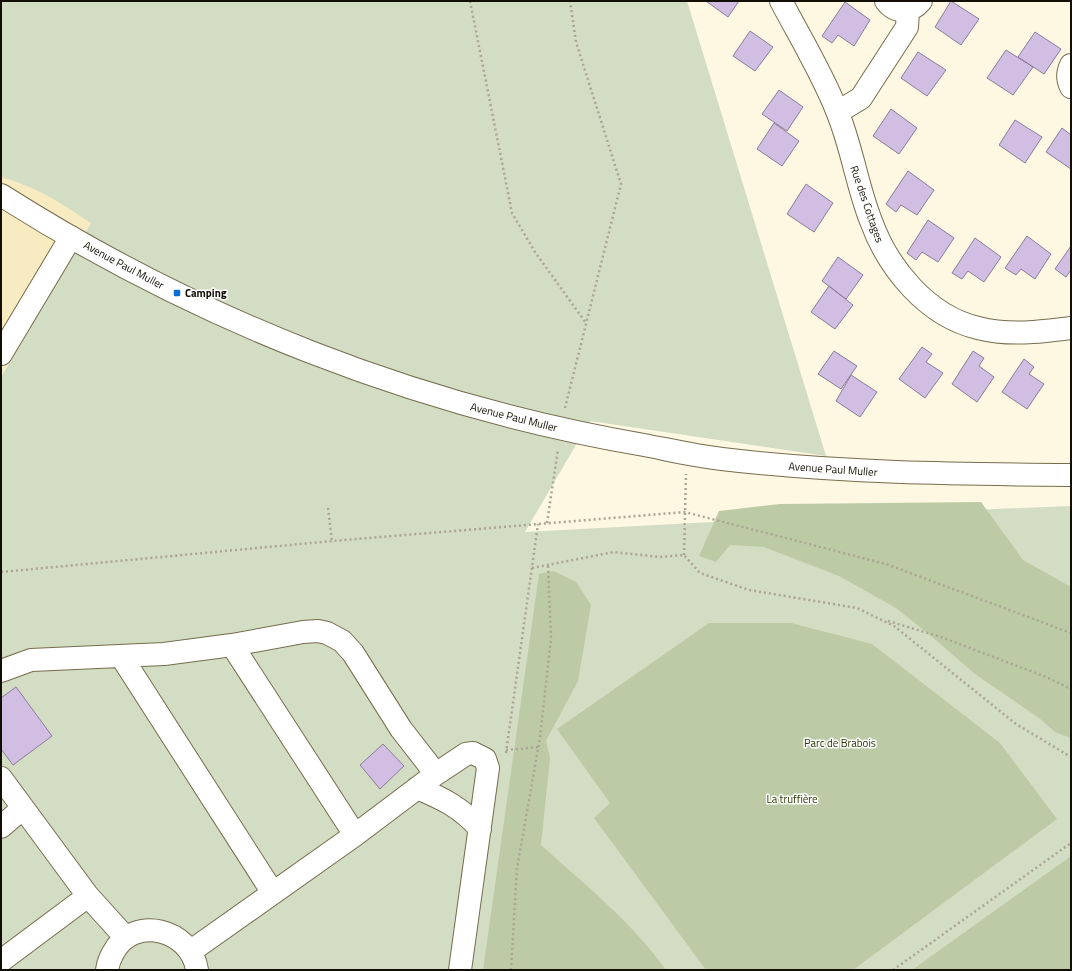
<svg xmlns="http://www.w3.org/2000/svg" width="1072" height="971" font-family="'Titillium Web',sans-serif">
  <rect width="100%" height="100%" fill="#fef7e2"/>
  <!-- built -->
  <path fill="#f9ebc1" d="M 1,177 L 28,185 L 53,197 L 91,223 L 1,376 Z"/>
  <!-- green -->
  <path fill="#d2ddc3" d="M 1,1 L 687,1 L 826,456 L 590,421 L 525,532 L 842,515 L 1071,506 L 1071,970 L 1,970 L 1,377 L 91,223 C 59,202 39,188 1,177 Z"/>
  <!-- forest -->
  <path fill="#bccba6" d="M 981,502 L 1023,560 L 1071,587 L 1071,738 L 1055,732 L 1039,718 L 975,674 L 931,636 L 896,608 L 839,576 L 764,547 L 730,545 L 716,562 L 699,556 L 719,511 L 780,504 Z
    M 554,571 L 576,582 L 591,605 L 578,681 L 546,741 L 550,758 L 541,845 C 584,884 632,922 666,970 L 483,970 L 539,574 Z
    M 709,623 L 791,623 L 872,644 L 1000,743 L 1057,819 L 853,970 L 706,970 L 594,818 L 610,803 L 557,729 Z
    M 1071,856 L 1071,970 L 912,970 Z"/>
  <!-- building -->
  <path fill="#d1bee2" stroke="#8b7c99" d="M 706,1 L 739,1 L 728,17 Z
    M 951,1 L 979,19 L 961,45 L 935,27 Z
    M 845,2 L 870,20 L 854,46 L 838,35 L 832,43 L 822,36 Z
    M 750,31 L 773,47 L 755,71 L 733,56 Z
    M 1035,32 L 1061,49 L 1044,74 L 1018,57 Z
    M 1006,50 L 1033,67 L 1013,95 L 987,78 Z
    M 918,52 L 946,70 L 927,96 L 901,78 Z
    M 779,90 L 803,107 L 787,131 L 762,114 Z
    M 891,109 L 917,128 L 899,154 L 873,136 Z
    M 1015,120 L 1042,137 L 1025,163 L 999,145 Z
    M 774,123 L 799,141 L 782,166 L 757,149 Z
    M 1062,128 L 1071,135 L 1071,169 L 1046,152 Z
    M 908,171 L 934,190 L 917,215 L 901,205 L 896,212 L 886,204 Z
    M 806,184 L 833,203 L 814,232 L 787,214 Z
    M 928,220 L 954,238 L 938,262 L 922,252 L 916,260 L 907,253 Z
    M 1027,236 L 1051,254 L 1035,279 L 1021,269 L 1016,275 L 1005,268 Z
    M 975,238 L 1001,257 L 984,282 L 968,271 L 962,279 L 952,273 Z
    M 1071,246 L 1071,270 L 1066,277 L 1055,269 Z
    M 838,257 L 863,275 L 846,299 L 822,281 Z
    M 829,286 L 853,305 L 835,329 L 811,312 Z
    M 922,347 L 932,354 L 926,362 L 943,373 L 925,398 L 899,379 Z
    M 834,351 L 857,366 L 841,389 L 818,374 Z
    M 973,351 L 984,358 L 979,366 L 994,377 L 977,402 L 952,384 Z
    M 1024,359 L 1034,367 L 1029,374 L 1044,384 L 1027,409 L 1002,392 Z
    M 851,375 L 877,392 L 860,417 L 836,401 Z
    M 16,687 L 52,736 L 13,765 L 1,749 L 1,698 Z
    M 383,744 L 404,766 L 380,789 L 360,765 Z"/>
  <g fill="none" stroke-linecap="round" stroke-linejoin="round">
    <defs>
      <path id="minor" d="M 781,1 C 800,37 822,73 837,111 C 852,147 857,186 871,221 C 888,268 927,316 978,328 C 1009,336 1040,332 1071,328
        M 886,1 C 896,14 911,13 921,1
        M 1071,65 C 1067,73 1067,79 1071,87
        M 838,112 L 861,98 L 907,27 L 908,11
        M 1,354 L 71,237
        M 232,645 L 355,835
        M 121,656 L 273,893
        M 1,671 L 31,660 L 164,654 L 232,645 L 303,632 L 318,631 L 327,633 L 342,641 L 353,653 L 401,729 L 436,774
        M 1,778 L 88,896 L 126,938
        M 417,788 C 442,798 462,808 480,829
        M 1,827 L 23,808
        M 191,951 L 355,835 L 436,774 L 466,754 L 473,753 L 485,759 L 488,768 L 460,970
        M 1,961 L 88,896
        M 107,970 C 108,964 110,958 113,953 C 133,914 191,929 197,970"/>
      <path id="major" d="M 1,195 C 196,319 416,406 644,445 C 670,450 696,456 722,459 C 838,473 954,474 1071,475"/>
    </defs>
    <!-- minor casing -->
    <use href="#minor" stroke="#766c4d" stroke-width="24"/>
    <!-- major casing -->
    <use href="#major" stroke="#766c4d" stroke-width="24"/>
    <!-- path -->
    <path stroke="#aaa493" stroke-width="2.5" stroke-dasharray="2 3" stroke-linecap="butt" d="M 470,1 L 512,213 L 535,252 L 586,323
      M 565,408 L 621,184 L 576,42 L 570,1
      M 328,508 L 332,541
      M 547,523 L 558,449
      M 684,555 L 686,474
      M 532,568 L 614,552 L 660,557 L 684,555 L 700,573 L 749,590 L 857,608 L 894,626 L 1016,724 L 1071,757
      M 1,572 L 332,541 L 685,512 L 886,564 L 1071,633
      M 888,621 L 941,637 L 1046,677 L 1071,689
      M 506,750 L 539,747
      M 506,753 L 538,524
      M 511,970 L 517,868 L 540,738 L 551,638 L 548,565
      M 893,970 L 1071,843"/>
    <!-- minor -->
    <use href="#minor" stroke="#fff" stroke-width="22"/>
    <!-- major -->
    <use href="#major" stroke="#fff" stroke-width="22"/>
  </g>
  <!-- markers -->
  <rect fill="#096fd7" stroke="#fff" stroke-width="1.5" x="173" y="289" width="8" height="8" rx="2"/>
  <g text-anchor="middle" stroke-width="3" stroke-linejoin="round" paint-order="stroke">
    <!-- street labels -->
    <g font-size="11" fill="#120e04" stroke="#fff">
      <text transform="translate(867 204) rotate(71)" y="4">Rue des Cottages</text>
      <text transform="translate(124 265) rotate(28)" y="4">Avenue Paul Muller</text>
      <text transform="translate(514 417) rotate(14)" y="4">Avenue Paul Muller</text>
      <text transform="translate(833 469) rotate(4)" y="4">Avenue Paul Muller</text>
    </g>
    <!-- poi labels -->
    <g font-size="11" font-weight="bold" fill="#120e04" stroke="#fff" text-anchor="start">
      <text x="185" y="297">Camping</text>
    </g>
    <!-- park labels -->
    <g font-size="11" fill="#283800" stroke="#fff">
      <text x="840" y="747">Parc de Brabois</text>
      <text x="792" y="803">La truffière</text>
    </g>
  </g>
  <!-- border -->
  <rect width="1072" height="971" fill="none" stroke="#120e04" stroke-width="4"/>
</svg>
